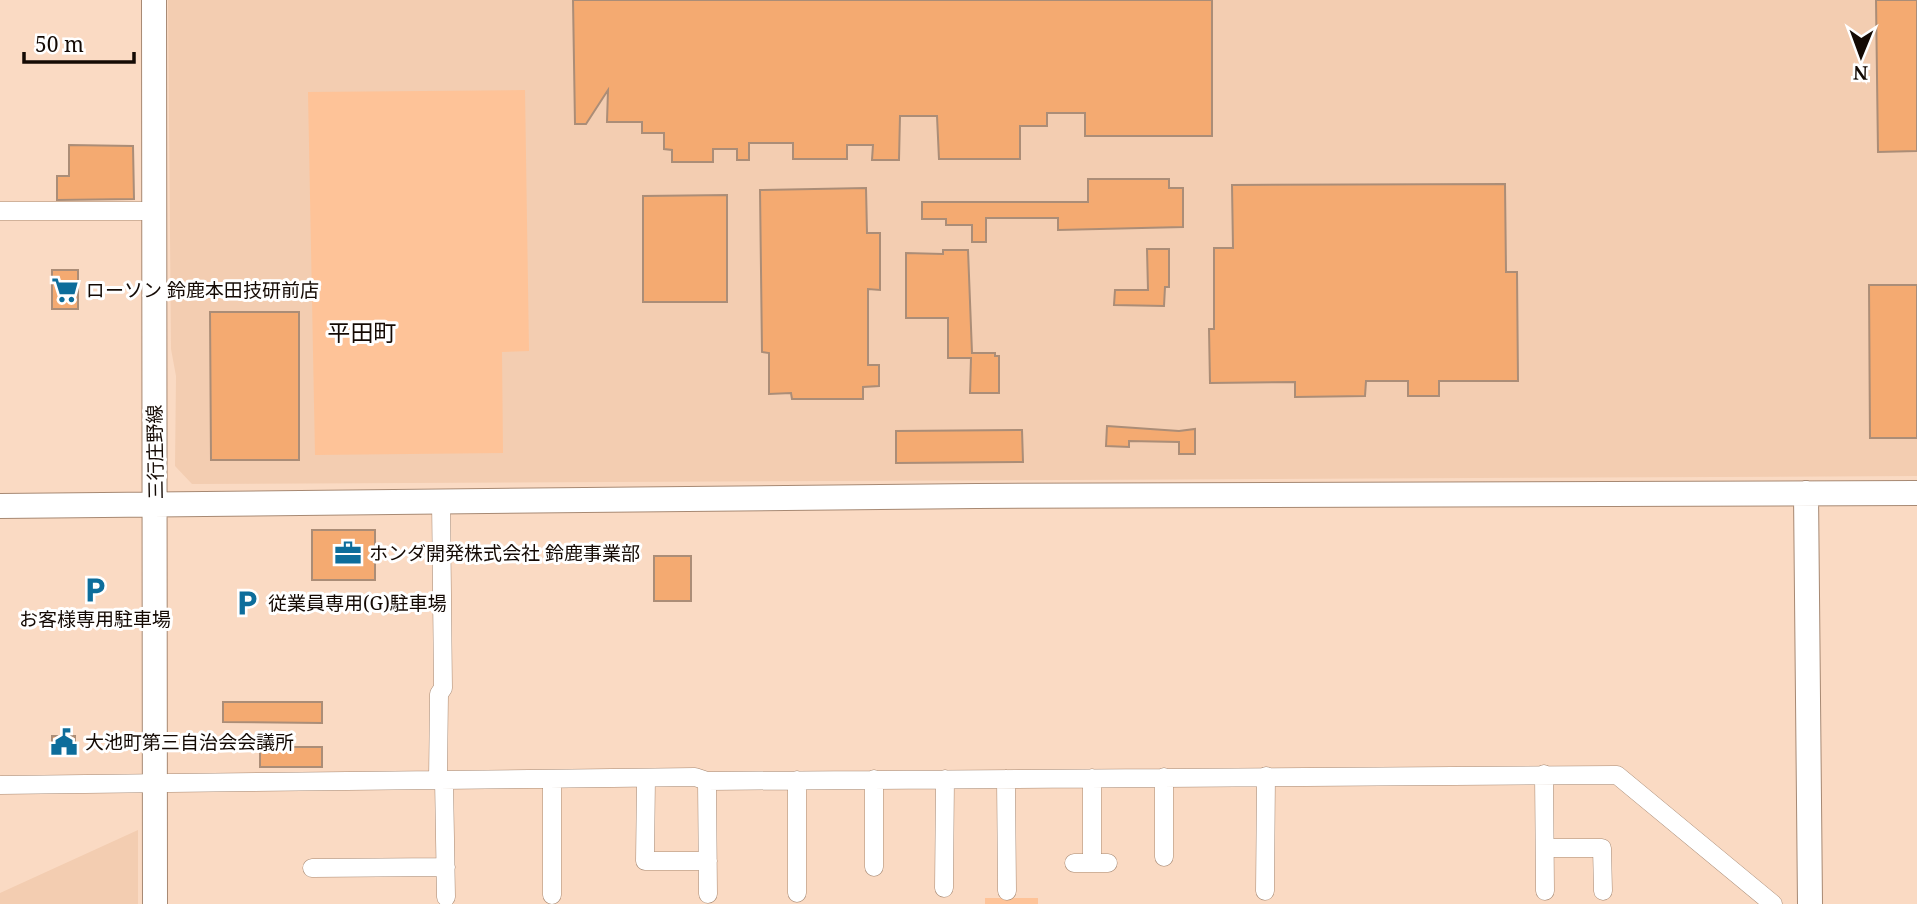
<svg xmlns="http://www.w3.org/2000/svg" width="1917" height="904" font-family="'Noto Serif','Noto Sans JP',serif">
  <rect width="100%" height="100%" fill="#fadac3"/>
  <!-- built -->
  <path fill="#f3cdb1" d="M 168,0 L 1917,0 L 1917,476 L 192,484 L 175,466 L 176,376 L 171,349 Z
    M 138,830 L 138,904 L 0,904 L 0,893 Z"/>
  <!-- green -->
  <path fill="#fec398" d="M 525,90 L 529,351 L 502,352 L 503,453 L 315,455 L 308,92 Z
    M 985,898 L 1038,898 L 1038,904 L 985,904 Z"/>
  <!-- building -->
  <path fill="#f4aa71" stroke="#ab8d77" stroke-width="2" d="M 573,0 L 1212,0 L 1212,136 L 1085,136 L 1085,113 L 1047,113 L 1047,126 L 1020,126 L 1020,159 L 939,159 L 937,116 L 900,116 L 899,160 L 872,160 L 873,145 L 847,145 L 847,159 L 793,159 L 793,143 L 749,143 L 749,160 L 737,160 L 737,149 L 713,149 L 713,162 L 672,162 L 672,150 L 664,149 L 664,133 L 642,133 L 642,122 L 607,122 L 608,90 L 586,124 L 575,124 Z
    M 1876,0 L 1917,0 L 1917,151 L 1878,152 Z
    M 69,145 L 133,146 L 134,199 L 57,200 L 57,176 L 69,176 Z
    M 1088,179 L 1169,179 L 1169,188 L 1183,188 L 1183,227 L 1058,230 L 1058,218 L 986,218 L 986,242 L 972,242 L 972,225 L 946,225 L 946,219 L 922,219 L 922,202 L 1088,202 Z
    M 1505,184 L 1506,272 L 1517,272 L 1518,381 L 1439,381 L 1439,396 L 1408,396 L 1408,381 L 1366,381 L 1365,396 L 1295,397 L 1295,382 L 1210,383 L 1209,329 L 1214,329 L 1214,248 L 1233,248 L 1232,185 Z
    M 866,188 L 867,233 L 880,233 L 880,290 L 868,289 L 868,365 L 879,365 L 879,386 L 863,387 L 863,399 L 792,399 L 791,393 L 769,394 L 769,353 L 762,352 L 760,190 Z
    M 727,195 L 727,302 L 643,302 L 643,196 Z
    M 1147,249 L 1169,249 L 1169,287 L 1165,287 L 1164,306 L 1114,305 L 1115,290 L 1148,290 Z
    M 943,250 L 968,250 L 972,353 L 995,353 L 995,356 L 999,356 L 999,393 L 970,393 L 971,358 L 948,358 L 948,318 L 906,318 L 906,253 L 943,254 Z
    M 52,270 L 78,270 L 78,309 L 52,309 Z
    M 1869,285 L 1917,285 L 1917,438 L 1870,438 Z
    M 210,312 L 299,312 L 299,460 L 211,460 Z
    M 1107,426 L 1179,431 L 1195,429 L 1195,454 L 1179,454 L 1179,442 L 1129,441 L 1129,447 L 1106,446 Z
    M 1022,430 L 1023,462 L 896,463 L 896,431 Z
    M 312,530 L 375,530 L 375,580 L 312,580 Z
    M 654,556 L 691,556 L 691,601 L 654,601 Z
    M 223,702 L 322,702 L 322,723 L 223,722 Z
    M 52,736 L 75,736 L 75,749 L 52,748 Z
    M 260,747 L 322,747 L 322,767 L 260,767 Z"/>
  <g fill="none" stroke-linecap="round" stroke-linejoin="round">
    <defs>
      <path id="street" d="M 0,211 L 153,211
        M 1544,774 L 1545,891
        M 1164,777 L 1164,857
        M 646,778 L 645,861 L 708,861
        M 552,779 L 552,895
        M 1006,779 L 1007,891
        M 438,780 L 439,694 L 443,688 L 441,500
        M 444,780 L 446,897
        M 707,781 L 708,894
        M 0,785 L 695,777 L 707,781 L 1617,775 L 1773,904
        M 1545,848 L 1602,848 L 1603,891
        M 1074,863 L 1108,863
        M 1092,863 L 1092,778
        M 874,867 L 874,779
        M 312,868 L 446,867
        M 944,888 L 945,779
        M 1265,891 L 1266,776
        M 797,893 L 797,780"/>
      <path id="secondary" d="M 154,0 L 155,904
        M 1806,493 L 1810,904
        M 0,506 L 976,496 L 1917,493"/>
    </defs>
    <!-- street casing -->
    <use href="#street" stroke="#a78973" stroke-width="19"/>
    <!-- secondary casing -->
    <use href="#secondary" stroke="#a78973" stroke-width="26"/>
    <!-- street -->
    <use href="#street" stroke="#fff" stroke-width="18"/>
    <!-- secondary -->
    <use href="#secondary" stroke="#fff" stroke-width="24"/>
  </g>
  <!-- icons -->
  <defs>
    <symbol id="supermarket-bare" viewBox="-9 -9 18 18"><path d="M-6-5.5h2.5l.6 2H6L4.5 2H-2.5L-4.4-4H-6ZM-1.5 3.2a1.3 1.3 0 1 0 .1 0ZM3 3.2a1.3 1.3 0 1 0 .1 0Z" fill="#0d6d9b" stroke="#fff" stroke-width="2.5" paint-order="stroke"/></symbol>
    <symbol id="office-bare" viewBox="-9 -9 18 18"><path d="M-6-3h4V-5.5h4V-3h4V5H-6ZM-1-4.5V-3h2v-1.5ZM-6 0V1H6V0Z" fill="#0d6d9b" stroke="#fff" stroke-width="2.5" paint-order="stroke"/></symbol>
    <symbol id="parking-bare" viewBox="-9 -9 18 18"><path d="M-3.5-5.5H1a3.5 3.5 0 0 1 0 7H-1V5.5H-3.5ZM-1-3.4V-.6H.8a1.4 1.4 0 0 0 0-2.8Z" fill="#0d6d9b" stroke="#fff" stroke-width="2.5" paint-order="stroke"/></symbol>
    <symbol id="civic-bare" viewBox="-9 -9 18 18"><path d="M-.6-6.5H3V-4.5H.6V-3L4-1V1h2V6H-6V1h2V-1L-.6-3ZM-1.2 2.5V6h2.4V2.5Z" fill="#0d6d9b" stroke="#fff" stroke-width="2.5" paint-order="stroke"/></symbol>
  </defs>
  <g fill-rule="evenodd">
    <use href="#supermarket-bare" x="46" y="271" width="38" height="38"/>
    <use href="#office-bare" x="329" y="534" width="38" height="38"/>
    <use href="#parking-bare" x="76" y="571" width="38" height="38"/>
    <use href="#parking-bare" x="228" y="584" width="38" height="38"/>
    <use href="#civic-bare" x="45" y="723" width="38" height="38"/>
  </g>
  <g text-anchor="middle" stroke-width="6" stroke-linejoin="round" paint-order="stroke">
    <!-- poi labels -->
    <g font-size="19" fill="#140a04" stroke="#fff" text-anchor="start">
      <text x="86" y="297">ローソン 鈴鹿本田技研前店</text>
      <text x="369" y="560">ホンダ開発株式会社 鈴鹿事業部</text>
      <text x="268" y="610">従業員専用(G)駐車場</text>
      <text x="95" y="626" text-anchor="middle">お客様専用駐車場</text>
      <text x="85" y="749">大池町第三自治会会議所</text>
    </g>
    <!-- street labels -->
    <g font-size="19" fill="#140a04" stroke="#fff">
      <text transform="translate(155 452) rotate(-91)" y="7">三行庄野線</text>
    </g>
    <!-- quarter labels -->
    <g font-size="23" fill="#140a04" stroke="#fff">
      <text x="362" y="341">平田町</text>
    </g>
  </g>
  <!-- north arrow -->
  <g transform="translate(1861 56) rotate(181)" stroke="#ffffff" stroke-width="5" paint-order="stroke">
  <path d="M0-5L12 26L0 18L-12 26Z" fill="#140a04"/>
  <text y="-10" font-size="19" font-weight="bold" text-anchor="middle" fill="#140a04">N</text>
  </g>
  <!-- scale -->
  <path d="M24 52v10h110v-10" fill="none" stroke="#140a04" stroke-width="3.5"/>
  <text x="35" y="52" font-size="21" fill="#140a04" stroke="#ffffff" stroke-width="5" paint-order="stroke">50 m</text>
</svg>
